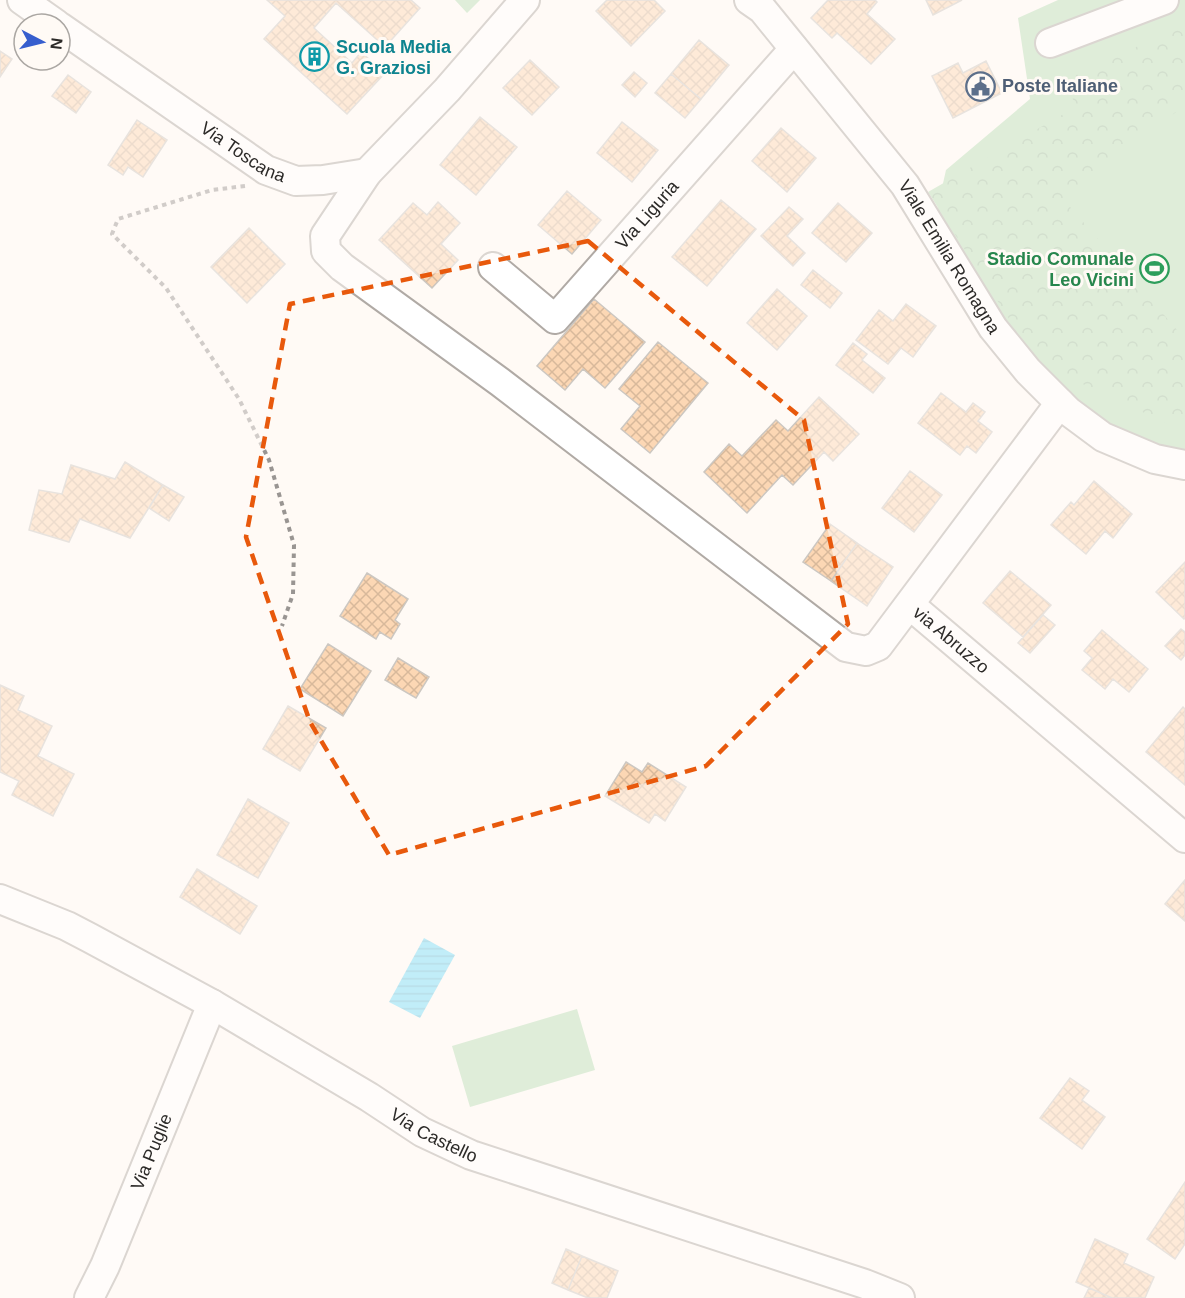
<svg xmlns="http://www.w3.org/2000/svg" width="1185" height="1298" font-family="Helvetica,sans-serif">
  <defs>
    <pattern id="forest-crowns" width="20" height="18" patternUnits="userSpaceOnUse" patternTransform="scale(1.5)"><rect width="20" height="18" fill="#b8deb7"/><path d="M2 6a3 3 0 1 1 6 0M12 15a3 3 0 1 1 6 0" fill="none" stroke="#9ebf9d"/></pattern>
    <pattern id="water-rules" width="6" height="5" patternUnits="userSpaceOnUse" patternTransform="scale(1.5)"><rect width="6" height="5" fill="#76ddfa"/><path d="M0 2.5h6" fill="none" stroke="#66bed6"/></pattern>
    <pattern id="building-cross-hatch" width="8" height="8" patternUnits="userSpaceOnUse" patternTransform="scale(1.5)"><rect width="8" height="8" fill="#fcd7b4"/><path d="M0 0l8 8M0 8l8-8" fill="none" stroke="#d8b99b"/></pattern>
  </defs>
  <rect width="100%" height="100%" fill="#fffaf5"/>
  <!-- grass -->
  <path fill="#b8deb7" d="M 455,0 L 480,0 L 467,13 Z
    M 1058,0 L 1185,0 L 1185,455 L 1064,404 L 931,237 L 946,170 L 1030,99 L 1018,18 Z
    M 577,1009 L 595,1070 L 470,1107 L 452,1046 Z"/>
  <!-- forest -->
  <path fill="url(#forest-crowns)" d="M 1185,24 L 1185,105 L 1064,200 L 1185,339 L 1185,432 L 1072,379 L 1022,339 L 928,192 L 1074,108 L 1070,78 Z"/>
  <!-- water -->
  <path fill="url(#water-rules)" d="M 424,938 L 455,955 L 420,1018 L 389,1002 Z"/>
  <!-- building -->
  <path fill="url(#building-cross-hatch)" stroke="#ccc7c1" stroke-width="1.5" d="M 267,0 L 411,0 L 420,8 L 385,47 L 336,3 L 314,28 L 352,63 L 361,52 L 385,73 L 347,114 L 264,39 L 285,16 Z
    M 607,0 L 654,0 L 665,11 L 631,46 L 596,11 Z
    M 828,0 L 875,0 L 877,2 L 867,14 L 895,39 L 871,64 L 837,33 L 832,38 L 811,18 Z
    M 926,0 L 962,0 L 933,15 Z
    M 699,40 L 729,65 L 701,99 L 671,74 Z
    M 0,51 L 12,59 L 0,77 Z
    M 530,60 L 559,87 L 532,115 L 503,88 Z
    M 986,61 L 1002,93 L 953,118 L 932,76 L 958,63 L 963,73 Z
    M 634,72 L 647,83 L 635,97 L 622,85 Z
    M 671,74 L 701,99 L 685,118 L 655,93 Z
    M 68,75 L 91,92 L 76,113 L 52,96 Z
    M 480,117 L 517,147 L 476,195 L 440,165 Z
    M 137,120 L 167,140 L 143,177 L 128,167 L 123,175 L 108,165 Z
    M 622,122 L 658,150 L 632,182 L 597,153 Z
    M 781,128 L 816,158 L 787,192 L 752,161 Z
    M 567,191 L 601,220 L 572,254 L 538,225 Z
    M 721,200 L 756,229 L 707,286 L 672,257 Z
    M 438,202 L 460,223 L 441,244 L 458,260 L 432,288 L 379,240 L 413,203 L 427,215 Z
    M 838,203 L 872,233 L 846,262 L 812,233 Z
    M 789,207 L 803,219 L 787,236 L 805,253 L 793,266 L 761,236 Z
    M 249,228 L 285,264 L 247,303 L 211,267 Z
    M 813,270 L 842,293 L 830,308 L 801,285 Z
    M 777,289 L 807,316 L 777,350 L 747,323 Z
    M 594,299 L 645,342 L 605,388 L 583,369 L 565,390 L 537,366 Z
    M 906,304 L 936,326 L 913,357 L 901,348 L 888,364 L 856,340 L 879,310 L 893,321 Z
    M 658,342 L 708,383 L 650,453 L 621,429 L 640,406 L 619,389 Z
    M 853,343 L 867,354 L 862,360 L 885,378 L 873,393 L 836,365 Z
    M 941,393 L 966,412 L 973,403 L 985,412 L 978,421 L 992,432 L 976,453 L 967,446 L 960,455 L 918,423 Z
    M 819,397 L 859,434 L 833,461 L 824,452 L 793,485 L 782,475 L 747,513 L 704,472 L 729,444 L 742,456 L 776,420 L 788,431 Z
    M 125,462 L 163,485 L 130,538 L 80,519 L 69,542 L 29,530 L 39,490 L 62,494 L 71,465 L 115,479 Z
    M 910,471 L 942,495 L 914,532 L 882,508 Z
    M 1094,481 L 1132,514 L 1113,538 L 1105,531 L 1086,554 L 1051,525 L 1071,502 L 1074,505 Z
    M 163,485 L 184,497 L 169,521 L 149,508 Z
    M 830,524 L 857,543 L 831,581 L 803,562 Z
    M 857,543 L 893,567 L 867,606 L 831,581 Z
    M 1185,562 L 1185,618 L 1184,619 L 1156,592 Z
    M 1010,571 L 1051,605 L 1023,637 L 983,603 Z
    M 367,573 L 408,599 L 395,620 L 400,624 L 391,639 L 380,632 L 376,639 L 340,616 Z
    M 1043,615 L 1055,625 L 1030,653 L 1018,643 Z
    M 1181,629 L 1185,632 L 1185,655 L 1181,660 L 1165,646 Z
    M 1102,630 L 1148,669 L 1129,692 L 1113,679 L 1105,689 L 1082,670 L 1092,658 L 1084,651 Z
    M 328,644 L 371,671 L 343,716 L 300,689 Z
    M 398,658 L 429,677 L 416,698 L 385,680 Z
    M 0,685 L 24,696 L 18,710 L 52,726 L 38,756 L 74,774 L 53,816 L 12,795 L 19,781 L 0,772 Z
    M 288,706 L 326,728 L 300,771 L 263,749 Z
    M 1183,707 L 1185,709 L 1185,785 L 1146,752 Z
    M 626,762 L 642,772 L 648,763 L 686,787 L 665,821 L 655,814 L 649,823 L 605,796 Z
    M 248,799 L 289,823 L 258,878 L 217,855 Z
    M 197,869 L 257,906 L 240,934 L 180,897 Z
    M 1185,880 L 1185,921 L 1165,904 Z
    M 1070,1078 L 1089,1091 L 1082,1100 L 1105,1117 L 1082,1149 L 1040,1118 Z
    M 1185,1182 L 1185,1244 L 1175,1259 L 1147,1239 Z
    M 1095,1239 L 1128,1254 L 1124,1263 L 1154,1277 L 1145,1298 L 1112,1298 L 1076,1282 Z
    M 566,1249 L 582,1256 L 568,1290 L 552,1283 Z
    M 582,1256 L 618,1271 L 607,1298 L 588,1298 L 568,1290 Z
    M 1089,1288 L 1112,1298 L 1084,1298 Z"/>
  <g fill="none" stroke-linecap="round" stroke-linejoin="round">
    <defs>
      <g id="street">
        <path d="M 22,0 L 56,24"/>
        <path d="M 525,0 L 447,90 L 367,173 L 325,236 L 326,251 L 342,267 L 500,382 L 846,647 L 866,651 L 878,646 L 1060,403"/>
        <path id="s1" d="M 749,0 L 762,9 L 905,185 L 993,328 L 1028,371 L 1068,411 L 1103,437 L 1155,459 L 1185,465"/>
        <path id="s2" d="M 60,27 L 266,170 L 296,181 L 323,180 L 367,173"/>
        <path d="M 1050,43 L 1164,0"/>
        <path id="s3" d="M 493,267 L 555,319 L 794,49"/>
        <path id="s4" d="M 910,605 L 1185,838"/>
        <path id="s5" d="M 0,899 L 67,926 L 90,938 L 212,1004 L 369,1097 L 422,1132 L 471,1155 L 865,1284 L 900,1298"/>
        <path id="s6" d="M 89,1298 L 105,1266 L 212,1004"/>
      </g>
    </defs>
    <!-- street casing -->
    <use href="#street" stroke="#b0aaa5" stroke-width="32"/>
    <!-- path -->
    <path stroke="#999592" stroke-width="4" stroke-dasharray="4.5 4.5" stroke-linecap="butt" d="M 245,186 L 212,190 L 118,219 L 112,234 L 166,288 L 239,399 L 269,460 L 294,545 L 293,594 L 282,626"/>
    <!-- street -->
    <use href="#street" stroke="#fff" stroke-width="28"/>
  </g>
  <!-- marked area -->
  <path d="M0 0H1185V1298H0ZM 588,241 L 804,420 L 848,624 L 706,766 L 389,855 L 310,722 L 246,537 L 290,304 Z" fill="#fffaf5" fill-opacity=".55" fill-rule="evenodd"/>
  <path fill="none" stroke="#e8590c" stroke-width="4.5" stroke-dasharray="12 8" stroke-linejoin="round" d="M 588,241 L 804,420 L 848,624 L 706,766 L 389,855 L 310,722 L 246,537 L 290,304 Z"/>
  <!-- icons -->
  <defs>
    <symbol id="building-ring" viewBox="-11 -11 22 22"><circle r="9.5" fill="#fffaf5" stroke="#0f9aa8" stroke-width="1.5"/><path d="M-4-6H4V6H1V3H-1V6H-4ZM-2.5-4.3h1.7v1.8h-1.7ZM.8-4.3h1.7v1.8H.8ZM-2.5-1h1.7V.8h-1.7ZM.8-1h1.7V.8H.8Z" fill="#0f9aa8"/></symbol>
    <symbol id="civic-ring" viewBox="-11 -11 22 22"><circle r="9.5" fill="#fffaf5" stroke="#5c6f8a" stroke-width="1.5"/><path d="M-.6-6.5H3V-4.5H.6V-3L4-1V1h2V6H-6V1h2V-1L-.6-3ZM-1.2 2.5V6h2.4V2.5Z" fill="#5c6f8a"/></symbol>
    <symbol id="stadium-ring" viewBox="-11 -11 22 22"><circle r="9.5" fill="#fffaf5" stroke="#2e9e5b" stroke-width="1.5"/><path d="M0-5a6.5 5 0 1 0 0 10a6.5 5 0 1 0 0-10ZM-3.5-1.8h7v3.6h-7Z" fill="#2e9e5b"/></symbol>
  </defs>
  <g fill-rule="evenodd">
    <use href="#building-ring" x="298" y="40" width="33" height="33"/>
    <use href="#civic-ring" x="964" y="70" width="33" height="33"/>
    <use href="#stadium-ring" x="1138" y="252" width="33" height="33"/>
  </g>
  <g text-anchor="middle" stroke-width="6" stroke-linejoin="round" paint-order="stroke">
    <!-- culture labels -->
    <g font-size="18" font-weight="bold" fill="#0d838f" stroke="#fffaf5" text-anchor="start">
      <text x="336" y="53">Scuola Media<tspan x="336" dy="21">G. Graziosi</tspan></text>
    </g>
    <!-- service labels -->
    <g font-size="18" font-weight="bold" fill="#4e5e75" stroke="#fffaf5" text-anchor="start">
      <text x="1002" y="92">Poste Italiane</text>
    </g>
    <!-- street labels -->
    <g font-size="18" fill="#2c2a28" stroke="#fffaf5">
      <text dy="6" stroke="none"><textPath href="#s2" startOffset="222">Via Toscana</textPath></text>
      <text dy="6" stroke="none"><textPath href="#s3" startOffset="220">Via Liguria</textPath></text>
      <text dy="6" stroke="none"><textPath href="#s1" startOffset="327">Viale Emilia Romagna</textPath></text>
      <text dy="6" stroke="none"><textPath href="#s4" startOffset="54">via Abruzzo</textPath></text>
      <text dy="6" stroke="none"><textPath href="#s5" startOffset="495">Via Castello</textPath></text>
      <text dy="6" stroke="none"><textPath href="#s6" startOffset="159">Via Puglie</textPath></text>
    </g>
    <!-- leisure labels -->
    <g font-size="18" font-weight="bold" fill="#27864d" stroke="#fffaf5" text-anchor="end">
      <text x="1134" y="265">Stadio Comunale<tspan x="1134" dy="21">Leo Vicini</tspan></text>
    </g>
  </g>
  <!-- north arrow -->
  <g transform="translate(42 42) rotate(97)"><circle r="28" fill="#fffaf5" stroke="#aba7a3" stroke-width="1.5"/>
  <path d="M0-4.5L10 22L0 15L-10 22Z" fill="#365ece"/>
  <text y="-9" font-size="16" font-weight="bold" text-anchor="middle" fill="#2c2a28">N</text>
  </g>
</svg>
